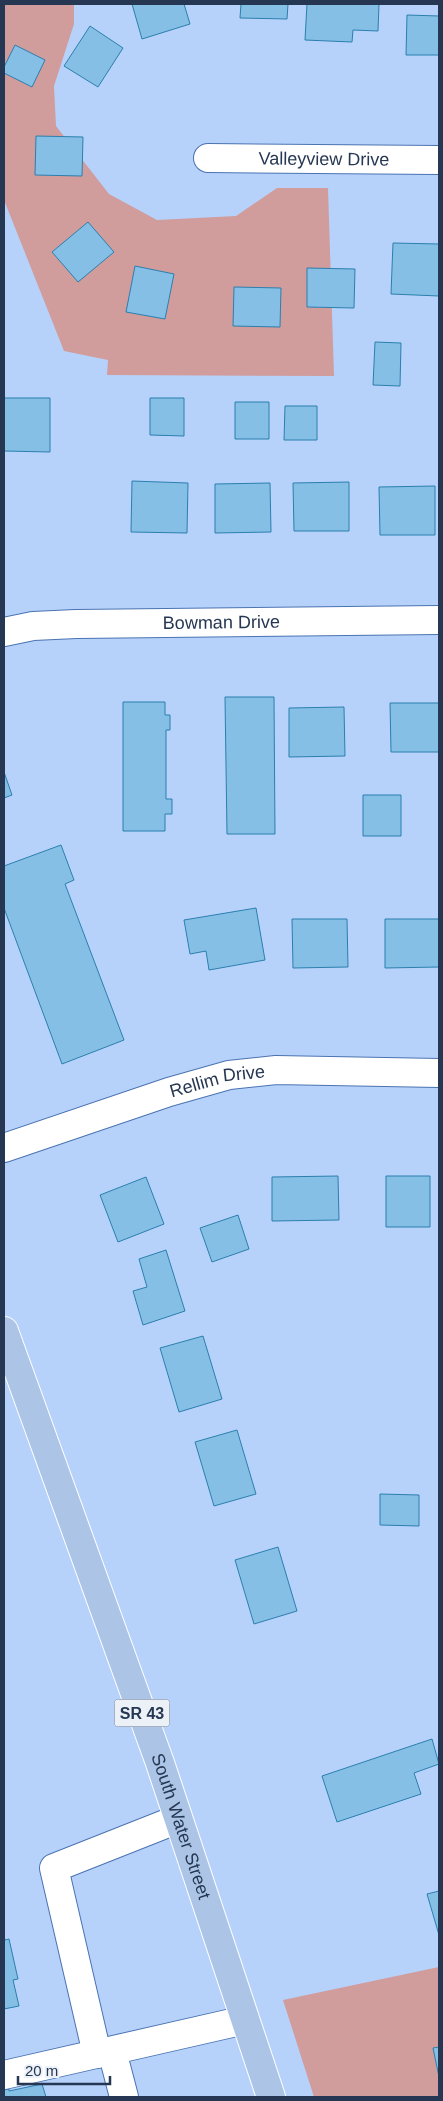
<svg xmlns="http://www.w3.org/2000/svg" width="443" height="2101" font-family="Arial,sans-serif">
  <rect width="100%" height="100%" fill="#b6d2fb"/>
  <!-- green -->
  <path fill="#d09c9c" d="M 4,4 L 74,4 L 74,24 L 54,86 L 56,126 L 109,194 L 157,220 L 236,216 L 277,188 L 328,188 L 334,376 L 107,375 L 108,360 L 64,351 L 4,200 Z
    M 439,1967 L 439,2097 L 314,2097 L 283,2000 Z"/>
  <!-- building -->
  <path fill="#85bfe5" stroke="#2b7fae" d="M 132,4 L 184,4 L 190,24 L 142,39 Z
    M 241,4 L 288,4 L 287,19 L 240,18 Z
    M 307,4 L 379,4 L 378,31 L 353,30 L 352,42 L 305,40 Z
    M 407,15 L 439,16 L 439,55 L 406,55 Z
    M 90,26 L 123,48 L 98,87 L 64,66 Z
    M 15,45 L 45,60 L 32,87 L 4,73 L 4,67 Z
    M 36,136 L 83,137 L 82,176 L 35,175 Z
    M 88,222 L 114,252 L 78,282 L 52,252 Z
    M 393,243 L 439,244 L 439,296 L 391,294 Z
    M 135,266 L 174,274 L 165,319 L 126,312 Z
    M 307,268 L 355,269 L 354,308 L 307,307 Z
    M 234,287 L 281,288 L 280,327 L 233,326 Z
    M 375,342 L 401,343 L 400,386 L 373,385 Z
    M 4,398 L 50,398 L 50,452 L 4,451 Z
    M 150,398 L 184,398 L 184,436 L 150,435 Z
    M 235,402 L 269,402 L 269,439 L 235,439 Z
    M 285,406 L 317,406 L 317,440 L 284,440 Z
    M 132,481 L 188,483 L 187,533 L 131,532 Z
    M 349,482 L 349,531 L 294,531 L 293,483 Z
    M 270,483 L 271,532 L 215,533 L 215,484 Z
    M 435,486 L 435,535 L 380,535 L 379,487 Z
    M 225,697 L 274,697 L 275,834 L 227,834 Z
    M 123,702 L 165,702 L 165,715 L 170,715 L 170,730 L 166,730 L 166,799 L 172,799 L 172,814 L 165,814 L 165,831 L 123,831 Z
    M 390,703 L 439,703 L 439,752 L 391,752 Z
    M 344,707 L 345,756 L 289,757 L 289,708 Z
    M 4,772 L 12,795 L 4,798 Z
    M 363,795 L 401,795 L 401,836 L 363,836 Z
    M 61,845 L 74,880 L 65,884 L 124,1040 L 62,1064 L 4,908 L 4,866 Z
    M 256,908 L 265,960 L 209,970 L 206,951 L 190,954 L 184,920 Z
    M 292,919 L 347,919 L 348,967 L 293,968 Z
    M 385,919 L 439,919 L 439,967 L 385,968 Z
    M 338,1176 L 339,1220 L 272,1221 L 272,1177 Z
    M 386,1176 L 430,1176 L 430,1227 L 386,1227 Z
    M 146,1177 L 164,1224 L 118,1242 L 100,1195 Z
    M 238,1215 L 249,1249 L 212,1262 L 200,1228 Z
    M 166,1250 L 185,1311 L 143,1325 L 133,1291 L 147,1287 L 139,1259 Z
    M 203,1336 L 222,1399 L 179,1412 L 160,1348 Z
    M 237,1430 L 256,1494 L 214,1506 L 195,1442 Z
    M 380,1494 L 419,1495 L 419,1526 L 380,1525 Z
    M 278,1547 L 297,1611 L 254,1624 L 235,1560 Z
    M 432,1739 L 439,1764 L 414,1773 L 421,1794 L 337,1822 L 322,1776 Z
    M 439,1891 L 439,1935 L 427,1894 Z
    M 4,1936 L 5,1940 L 9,1939 L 18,1979 L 13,1980 L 19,2006 L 4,2009 Z
    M 439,2047 L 439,2077 L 433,2048 Z
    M 42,2084 L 46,2097 L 4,2097 L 4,2090 L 9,2089 L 9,2091 Z"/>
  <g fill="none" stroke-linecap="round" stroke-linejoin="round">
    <defs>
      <g id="minor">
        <path id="s1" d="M 208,158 L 439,160"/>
        <path id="s2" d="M 4,632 L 33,626 L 76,624 L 439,620"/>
        <path id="s3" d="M 4,1148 L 169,1092 L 229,1075 L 276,1070 L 439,1073"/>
        <path d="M 112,2051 L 124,2097"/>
        <path d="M 97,2054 L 54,1868 L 178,1819"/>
        <path d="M 4,2075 L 245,2020"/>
      </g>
      <g id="major">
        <path id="s4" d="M 4,1331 L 160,1763 L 271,2097"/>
      </g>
    </defs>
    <!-- minor casing -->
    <use href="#minor" stroke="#4a73b1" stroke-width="30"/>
    <!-- major casing -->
    <use href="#major" stroke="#fff" stroke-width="30"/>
    <!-- minor -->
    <use href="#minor" stroke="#fff" stroke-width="28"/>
    <!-- major -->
    <use href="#major" stroke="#acc4e6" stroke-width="28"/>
  </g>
  <g text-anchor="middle" stroke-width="4" stroke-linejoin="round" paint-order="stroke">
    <!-- shield labels -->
    <rect fill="#ecf1f8" stroke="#616f84" stroke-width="1" x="114.5" y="1699.5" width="55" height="27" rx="4"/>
    <g font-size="16" font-weight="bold" fill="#253752">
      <text x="142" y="1719">SR 43</text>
    </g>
    <!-- street labels -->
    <g font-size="18" fill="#253752" stroke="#ecf1f8">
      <text dy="6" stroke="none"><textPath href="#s1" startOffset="116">Valleyview Drive</textPath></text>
      <text dy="6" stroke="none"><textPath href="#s2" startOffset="218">Bowman Drive</textPath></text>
      <text dy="6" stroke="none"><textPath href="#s3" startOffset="224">Rellim Drive</textPath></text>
      <text dy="6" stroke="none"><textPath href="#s4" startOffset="526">South Water Street</textPath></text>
    </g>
  </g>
  <!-- border -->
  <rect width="443" height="2101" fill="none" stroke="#253752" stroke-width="10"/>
  <!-- scale -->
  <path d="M18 2076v8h92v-8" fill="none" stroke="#253752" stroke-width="2.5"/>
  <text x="25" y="2076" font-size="15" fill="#253752" stroke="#ecf1f8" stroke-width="4" paint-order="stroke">20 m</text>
</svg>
